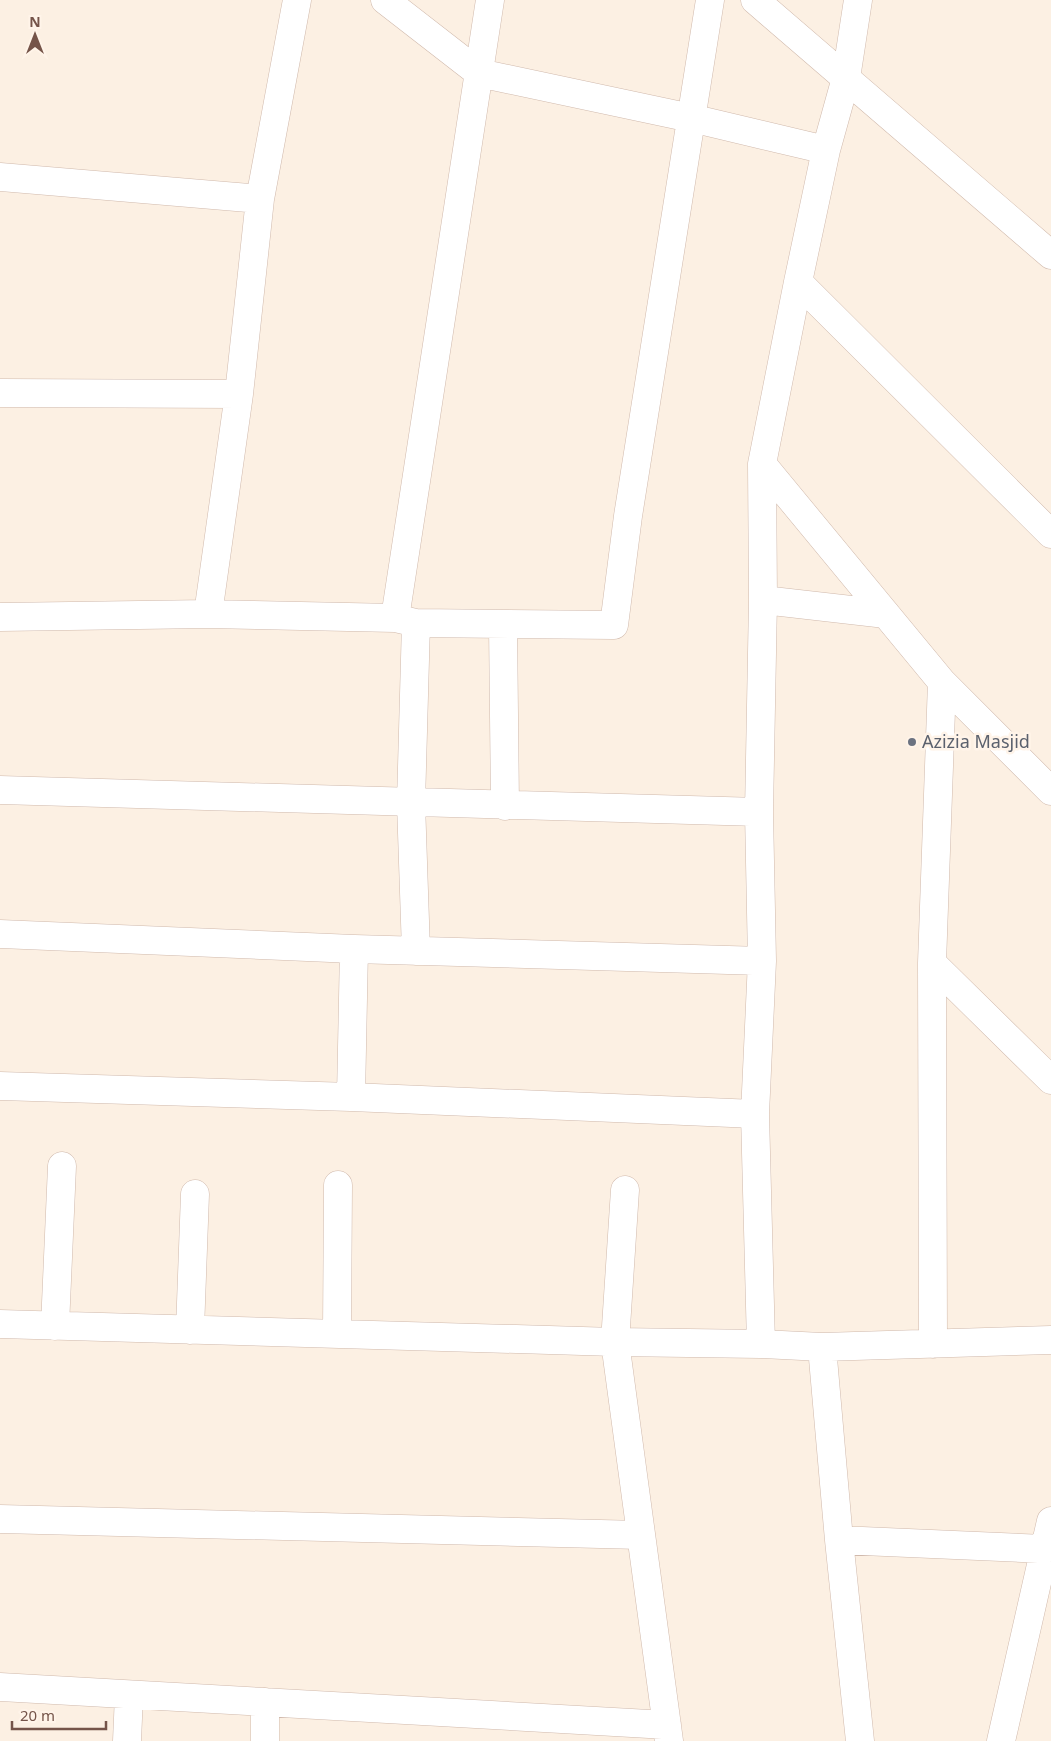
<svg xmlns="http://www.w3.org/2000/svg" width="1051" height="1741" font-family="'Noto Sans',sans-serif">
  <rect width="100%" height="100%" fill="#fcf0e3"/>
  <g fill="none" stroke-linecap="round" stroke-linejoin="round">
    <defs>
      <path id="street" d="M 385,0 L 479,73 L 691,118 L 826,150
        M 755,0 L 1051,255
        M 0,177 L 260,199
        M 798,282 L 1051,534
        M 0,393 L 239,394
        M 762,464 L 942,682 L 1051,791
        M 763,600 L 886,614
        M 208,614 L 239,394 L 260,199 L 297,0
        M 0,617 L 208,614 L 395,618 L 416,623 L 614,625 L 628,516 L 710,0
        M 395,618 L 490,0
        M 503,624 L 505,806
        M 0,790 L 759,812
        M 0,934 L 354,949 L 762,961
        M 416,951 L 411,803 L 416,623
        M 932,963 L 1051,1080
        M 0,1086 L 351,1097 L 755,1114
        M 351,1097 L 354,949
        M 625,1190 L 615,1342 L 669,1741
        M 0,1324 L 615,1342 L 761,1344 L 822,1347 L 1051,1340
        M 55,1326 L 62,1166
        M 190,1330 L 195,1194
        M 337,1334 L 338,1185
        M 761,1344 L 755,1114 L 762,961 L 759,812 L 763,600 L 762,464 L 798,282 L 826,150 L 846,78 L 858,0
        M 933,1344 L 932,963 L 942,682
        M 822,1347 L 839,1540 L 860,1741
        M 0,1519 L 641,1535
        M 839,1540 L 1044,1549
        M 0,1687 L 667,1725
        M 265,1702 L 265,1741
        M 127,1741 L 129,1695
        M 1001,1741 L 1051,1521"/>
    </defs>
    <!-- street casing -->
    <use href="#street" stroke="#d0b9ac" stroke-width="29"/>
    <!-- street -->
    <use href="#street" stroke="#fff" stroke-width="28"/>
  </g>
  <!-- markers -->
  <circle fill="#6b7280" stroke="#fff4e9" stroke-width="2" cx="912" cy="742" r="5"/>
  <g text-anchor="middle" stroke-width="5" stroke-linejoin="round" paint-order="stroke">
    <!-- worship labels -->
    <g font-size="18" fill="#5b616d" stroke="#fff4e9" text-anchor="start">
      <text x="922" y="748">Azizia Masjid</text>
    </g>
  </g>
  <!-- north arrow -->
  <g transform="translate(35 35)" stroke="#fff4e9" stroke-width="4" paint-order="stroke">
  <path d="M0-4L9 19L0 12L-9 19Z" fill="#755449"/>
  <text y="-8" font-size="14" font-weight="bold" text-anchor="middle" fill="#755449">N</text>
  </g>
  <!-- scale -->
  <path d="M12 1721v8h94v-8" fill="none" stroke="#755449" stroke-width="2.5"/>
  <text x="20" y="1721" font-size="15" fill="#755449" stroke="#fff4e9" stroke-width="4" paint-order="stroke">20 m</text>
</svg>
